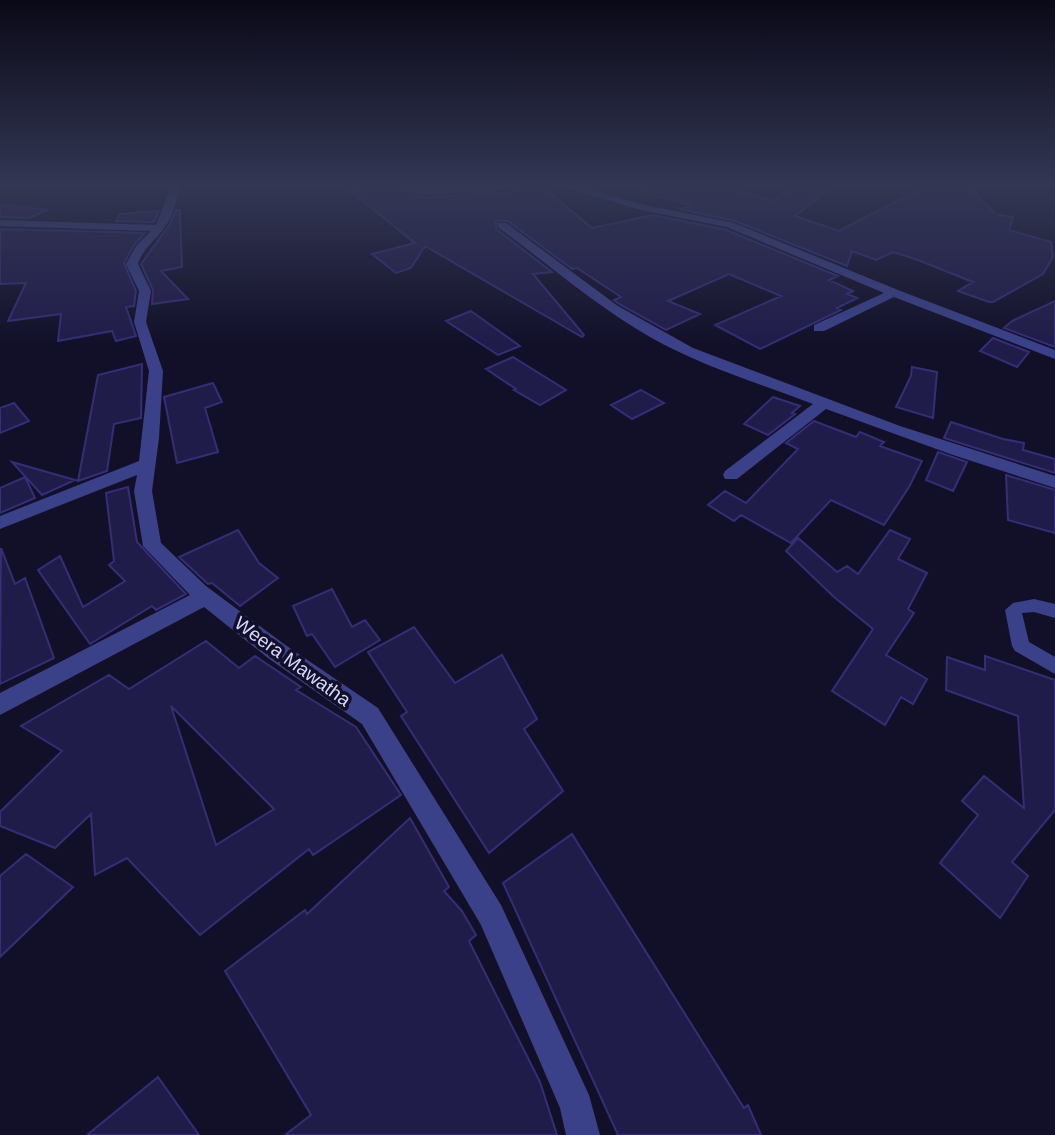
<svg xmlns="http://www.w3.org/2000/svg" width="1055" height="1135" font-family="Helvetica,sans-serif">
  <rect width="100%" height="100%" fill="#121029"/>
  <!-- building -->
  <path fill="#201c4a" stroke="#342e76" stroke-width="2" fill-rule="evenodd" d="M 368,185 L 405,185 L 410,195 L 425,198 L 495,192 L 497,195 L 542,186 L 592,228 L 653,215 L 726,230 L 838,276 L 829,280 L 853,291 L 847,294 L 857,298 L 837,308 L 841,310 L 760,349 L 715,325 L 781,296 L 729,274 L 668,301 L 700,314 L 666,330 L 619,304 L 614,300 L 621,297 L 577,268 L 572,269 L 508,221 L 496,221 L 496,229 L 552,272 L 533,274 L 584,335 L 582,337 L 425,246 L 411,268 L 396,273 L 372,254 L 415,243 L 348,189 L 368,188 Z
    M 641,185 L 718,185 L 773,201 L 796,185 L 835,185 L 795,216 L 839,231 L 927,185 L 968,185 L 995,214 L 1013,217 L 1009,230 L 1051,242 L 1053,257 L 1043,274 L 993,302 L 989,302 L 958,291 L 973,282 L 918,260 L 893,252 L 876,260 L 852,251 L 847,266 L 735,221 L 679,209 L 694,206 L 640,192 Z
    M 0,204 L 47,210 L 29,218 L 0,217 Z
    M 176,210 L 180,210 L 182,267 L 161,271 L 188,299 L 152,304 L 153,290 L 141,264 L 170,224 Z
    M 159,211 L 154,222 L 116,221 L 120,214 Z
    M 0,229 L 145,233 L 134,245 L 124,263 L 136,291 L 134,306 L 126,307 L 136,336 L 116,341 L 112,331 L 58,341 L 61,314 L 8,321 L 26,283 L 0,284 Z
    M 1055,301 L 1055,347 L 1004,328 L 1012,321 Z
    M 471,311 L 520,346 L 498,355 L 446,321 Z
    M 993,338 L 1029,352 L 1017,367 L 980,351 Z
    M 513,357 L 566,390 L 540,405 L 514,390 L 516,389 L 486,369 Z
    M 142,364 L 141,418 L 114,424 L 107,471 L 78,481 L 98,375 Z
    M 912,367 L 937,372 L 933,418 L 896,407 L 911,376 Z
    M 213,383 L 222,402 L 205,408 L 218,452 L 177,463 L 164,397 Z
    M 641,390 L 664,403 L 632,419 L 611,405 Z
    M 773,397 L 800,406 L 792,413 L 795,414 L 768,435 L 744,424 Z
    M 14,403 L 29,421 L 0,433 L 0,408 Z
    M 814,421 L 856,437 L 860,432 L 884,442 L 880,446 L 922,461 L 909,487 L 884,525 L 831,500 L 791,543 L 741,515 L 734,521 L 708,505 L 725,491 L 746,503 L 798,449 L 786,443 Z
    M 951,422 L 1003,439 L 1024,443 L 1023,450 L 1055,459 L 1055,473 L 944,438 Z
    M 938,452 L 967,462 L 953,491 L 926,480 Z
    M 12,462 L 75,480 L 42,495 Z
    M 1006,475 L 1055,490 L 1055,533 L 1008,520 Z
    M 25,477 L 35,498 L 0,513 L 0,488 Z
    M 128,487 L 137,542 L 186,594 L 156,610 L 152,606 L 90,644 L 38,570 L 60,556 L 83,607 L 125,581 L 109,565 L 114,561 L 106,493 Z
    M 238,530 L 259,563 L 278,578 L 240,606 L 212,583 L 208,584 L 179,557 Z
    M 890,530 L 910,539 L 898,559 L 927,573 L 908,609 L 914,613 L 886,655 L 927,679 L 913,704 L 901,697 L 885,725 L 832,691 L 873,629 L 834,597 L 786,551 L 798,538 L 837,572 L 847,566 L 858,574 Z
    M 1,548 L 15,584 L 25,578 L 54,658 L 0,684 Z
    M 332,589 L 352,627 L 365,620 L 380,640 L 335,667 L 312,634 L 307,636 L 293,606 Z
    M 414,627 L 455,683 L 502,655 L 537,719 L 524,729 L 563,791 L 489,853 L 401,716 L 407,712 L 368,652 Z
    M 206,641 L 239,668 L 255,656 L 301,687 L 296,690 L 356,727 L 401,795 L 313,855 L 309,849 L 200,935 L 127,858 L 95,875 L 91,814 L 55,848 L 0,826 L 0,812 L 62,751 L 21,726 L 109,675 L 129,689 ZM 171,706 L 274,809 L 216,845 Z
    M 985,656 L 1055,680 L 1055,810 L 1012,862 L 1028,876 L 1000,918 L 940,863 L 978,815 L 962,801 L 984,776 L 1024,808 L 1018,716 L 946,690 L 947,657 L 985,670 Z
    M 410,818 L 449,887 L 444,891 L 462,911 L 476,935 L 469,941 L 540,1082 L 557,1135 L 285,1135 L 311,1115 L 225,971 L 305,910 L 307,914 Z
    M 572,834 L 744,1108 L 748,1105 L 761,1135 L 618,1135 L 503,883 Z
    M 26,854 L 73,887 L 0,957 L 0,876 Z
    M 158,1077 L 199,1135 L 87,1135 Z"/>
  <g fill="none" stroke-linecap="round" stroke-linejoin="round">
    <!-- service -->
    <path fill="#3b4188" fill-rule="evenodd" d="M 1034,599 L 1055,604 L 1055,618 L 1034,612 L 1022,613 L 1029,642 L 1055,657 L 1055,674 L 1015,651 L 1012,646 L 1005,610 L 1013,603 Z"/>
    <!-- minor -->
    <path fill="#3b4188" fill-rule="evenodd" d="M 172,185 L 180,185 C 177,200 174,215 164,228 C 155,241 143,248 138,264 L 151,291 L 146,322 L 163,371 L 159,438 L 152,491 L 161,543 L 206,586 L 284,644 L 378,708 L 501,905 L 589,1095 L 600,1135 L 566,1135 L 560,1108 L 481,925 L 362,724 L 268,658 L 204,607 L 0,715 L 0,693 L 190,595 L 143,546 L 134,491 L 137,475 L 0,529 L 0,516 L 139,461 L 149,371 L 134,322 L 139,291 L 126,264 L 136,246 L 151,231 L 0,226 L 0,220 L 156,225 Z
      M 407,185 L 425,189 L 524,185 L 520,188 L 425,195 L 411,192 Z
      M 557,185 L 571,185 L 645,205 L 734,223 L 898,290 L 1055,350 L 1055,359 L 894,297 L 824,331 L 814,331 L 814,325 L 884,293 L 727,227 L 641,210 Z
      M 498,223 L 506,223 L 618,306 L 693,348 L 900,426 L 1055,476 L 1055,488 L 953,455 L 826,409 L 737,479 L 725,479 L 723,475 L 725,471 L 813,404 C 758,383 701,366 650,337 C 596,306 548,264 498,227 Z"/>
  </g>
  <!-- sky -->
  <linearGradient id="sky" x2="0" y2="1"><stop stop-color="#0a0917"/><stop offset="0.54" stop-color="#333754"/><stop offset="1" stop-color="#333754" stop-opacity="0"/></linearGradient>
  <rect width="1055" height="344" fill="url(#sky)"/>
  <g text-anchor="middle" stroke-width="7" stroke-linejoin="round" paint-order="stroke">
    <!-- street labels -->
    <g font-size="19" fill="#d8d8ff" stroke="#121029">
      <text transform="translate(293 661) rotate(36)" y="7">Weera Mawatha</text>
    </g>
  </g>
</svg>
